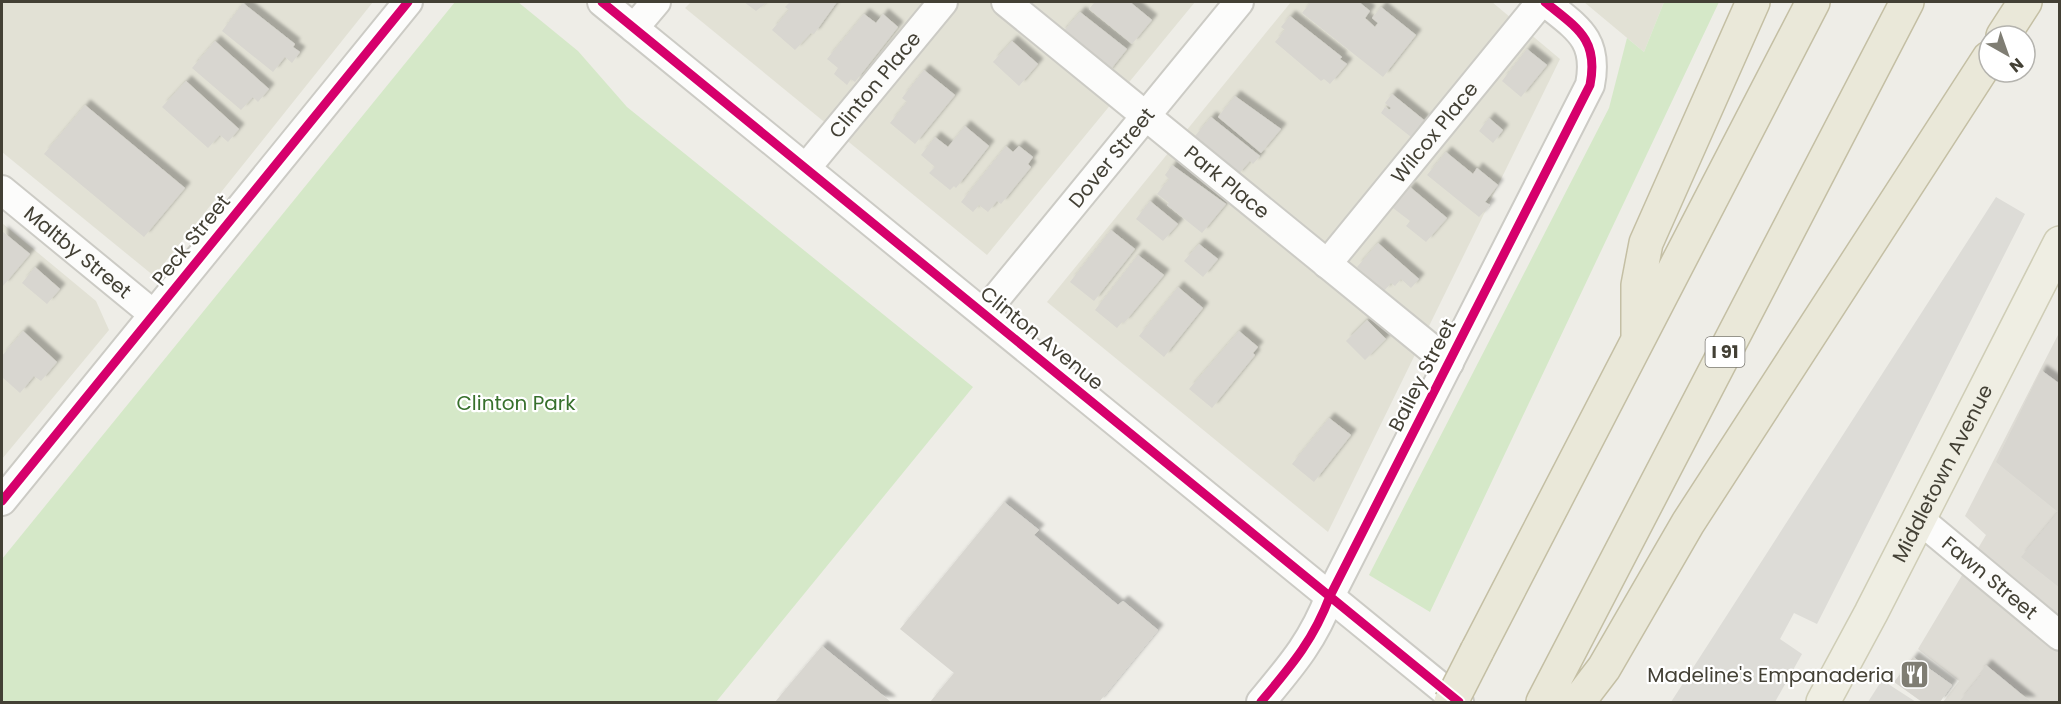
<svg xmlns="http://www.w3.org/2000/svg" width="2061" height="704" font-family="Poppins,sans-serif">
  <defs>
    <filter id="shadow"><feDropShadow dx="5.5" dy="-5.5" stdDeviation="1.5" flood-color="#0004"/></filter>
  </defs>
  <rect width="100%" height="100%" fill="#eeede7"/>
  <!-- residential -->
  <path fill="#e2e1d5" d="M 2,2 L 373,2 L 154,276 L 2,152 Z
    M 691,2 L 1195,2 L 987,255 L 685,8 Z
    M 1291,2 L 1492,2 L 1560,59 L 1328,532 L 1047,302 Z
    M 1584,2 L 1664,2 L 1644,52 Z
    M 2,223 L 96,301 L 109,330 L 2,459 Z"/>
  <!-- industrial -->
  <path fill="#dedcd5" d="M 2059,333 L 2059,702 L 1943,702 L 1959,681 L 1918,649 L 1986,535 L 1965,516 Z"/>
  <!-- green -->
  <path fill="#d5e8c8" d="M 455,2 L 518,2 L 578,51 L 627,107 L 973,387 L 716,702 L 2,702 L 2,559 Z
    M 1664,2 L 1719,2 L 1430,612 L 1369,575 L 1609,108 L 1627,38 L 1644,52 Z"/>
  <!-- parking -->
  <path fill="#dddcd7" d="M 1996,197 L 2025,214 L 1817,624 L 1794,613 L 1780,639 L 1802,654 L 1775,702 L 1671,702 Z
    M 1882,680 L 1916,702 L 1868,702 Z"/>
  <!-- building -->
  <path fill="#d8d6d0" filter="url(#shadow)" d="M 744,2 L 767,2 L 756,11 Z
    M 790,2 L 837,2 L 814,34 L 811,33 L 795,50 L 772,30 L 789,10 L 785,7 Z
    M 1095,2 L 1130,2 L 1152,20 L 1132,44 L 1089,9 Z
    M 1311,2 L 1359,2 L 1370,11 L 1365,18 L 1375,27 L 1378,23 L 1372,18 L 1381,7 L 1416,35 L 1383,77 L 1302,13 Z
    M 243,3 L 295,44 L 293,47 L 300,52 L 292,63 L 285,57 L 273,72 L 222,31 Z
    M 1080,12 L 1127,49 L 1107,74 L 1061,34 Z
    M 864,14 L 876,23 L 883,14 L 898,27 L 855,82 L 851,79 L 847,85 L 834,74 L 838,68 L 827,59 Z
    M 1290,16 L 1342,57 L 1340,59 L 1347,64 L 1330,84 L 1324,79 L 1321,81 L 1275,42 L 1285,30 L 1281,27 Z
    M 215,41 L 269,89 L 258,102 L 253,97 L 241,110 L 192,68 Z
    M 1012,41 L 1038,64 L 1019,86 L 993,62 Z
    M 1527,49 L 1547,65 L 1521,97 L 1502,81 Z
    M 924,70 L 955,95 L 915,144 L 890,123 L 907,102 L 902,98 Z
    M 186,81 L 239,129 L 228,142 L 220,135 L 208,148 L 162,107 Z
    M 1392,94 L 1424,120 L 1411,137 L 1381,113 L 1385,107 L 1389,110 L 1391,108 L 1385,103 Z
    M 1235,96 L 1281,129 L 1261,153 L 1218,117 Z
    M 85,105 L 185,188 L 144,237 L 44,154 Z
    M 1211,117 L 1260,156 L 1253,164 L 1250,161 L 1237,176 L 1212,155 L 1214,153 L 1195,136 Z
    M 1489,118 L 1503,130 L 1493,143 L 1479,131 Z
    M 965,126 L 989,146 L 956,188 L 954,186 L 950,190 L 929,173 L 935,167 L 921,155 L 935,137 L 948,147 Z
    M 1006,146 L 1013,152 L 1019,146 L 1033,157 L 1028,164 L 1031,167 L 1001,204 L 997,201 L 988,212 L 979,205 L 973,212 L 961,202 Z
    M 1446,152 L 1473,174 L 1477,168 L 1498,185 L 1485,202 L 1490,205 L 1479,217 L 1427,175 Z
    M 1172,165 L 1226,204 L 1202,233 L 1167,205 L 1169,203 L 1157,194 L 1169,179 L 1165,175 Z
    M 1410,187 L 1447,218 L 1426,242 L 1406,226 L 1410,221 L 1393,208 Z
    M 1150,201 L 1178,224 L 1163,241 L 1136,219 Z
    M 1111,230 L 1135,249 L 1094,301 L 1070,282 Z
    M 2,231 L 30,254 L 3,286 L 2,284 Z
    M 1378,243 L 1419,279 L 1411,288 L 1401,279 L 1395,286 L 1391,283 L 1384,291 L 1357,267 Z
    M 1199,244 L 1218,259 L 1203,277 L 1184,261 Z
    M 1138,255 L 1164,275 L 1124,323 L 1122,322 L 1117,328 L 1095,310 Z
    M 35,267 L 60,289 L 47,304 L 22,283 Z
    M 1178,287 L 1203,308 L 1164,357 L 1139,336 Z
    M 1367,320 L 1386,339 L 1365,360 L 1346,341 Z
    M 23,331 L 57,362 L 41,381 L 34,376 L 20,393 L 2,377 L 2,356 Z
    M 1239,331 L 1258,347 L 1253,353 L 1255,355 L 1212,408 L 1189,389 Z
    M 2041,370 L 2060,384 L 2060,588 L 2021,557 L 2058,512 L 1996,462 Z
    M 1329,418 L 1351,435 L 1314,482 L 1292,464 Z
    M 1004,502 L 1039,530 L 1034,535 L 1118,605 L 1123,601 L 1158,630 L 1099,702 L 930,702 L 954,673 L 900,629 Z
    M 822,646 L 891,702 L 775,702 Z
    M 1913,657 L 1952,685 L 1940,702 L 1922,702 L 1894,682 Z
    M 1986,665 L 2031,702 L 1959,702 L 1981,675 L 1979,674 Z"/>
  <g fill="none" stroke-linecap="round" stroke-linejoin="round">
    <defs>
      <g id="minor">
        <path d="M 602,2 L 1459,702"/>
        <path id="s1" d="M 1006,2 L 1449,363"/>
        <path d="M 634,28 L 656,2"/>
        <path id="s2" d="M 806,168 L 943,2"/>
        <path id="s3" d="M 2,190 L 153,314"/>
        <path id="s4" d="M 1327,264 L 1541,2"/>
        <path id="s5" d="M 984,313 L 1239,2"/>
        <path d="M 2,501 L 408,2"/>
        <path id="s6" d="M 1919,519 L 2060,636"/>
        <path d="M 1261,702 C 1291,666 1313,641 1330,596 L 1590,85 C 1599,39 1577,28 1545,2"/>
      </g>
      <g id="primary">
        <path id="s7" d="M 1823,702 L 1871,613 L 2060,243"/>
      </g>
      <path id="motorway" d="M 2003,36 L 2025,2
        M 1638,336 L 1638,285 L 1646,243 L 1753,2
        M 1477,651 L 1813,2
        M 1543,702 L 1907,2
        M 1578,702 L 1604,668 L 1688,523 L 1989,58"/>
    </defs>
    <!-- minor casing -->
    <use href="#minor" stroke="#cccbc5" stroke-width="32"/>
    <!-- primary casing -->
    <use href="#primary" stroke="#cfcdb6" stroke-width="36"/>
    <!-- motorway casing -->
    <use href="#motorway" stroke="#c4bfa4" stroke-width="36"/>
    <!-- minor -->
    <use href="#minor" stroke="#fcfcfb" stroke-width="28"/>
    <!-- primary -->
    <use href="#primary" stroke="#efeee3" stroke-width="33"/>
    <!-- motorway -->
    <use href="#motorway" stroke="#eae8d9" stroke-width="33"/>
    <defs>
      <path id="motorway-bridge" d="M 1451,702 L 1477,651"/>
    </defs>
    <!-- motorway-bridge casing -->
    <use href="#motorway-bridge" stroke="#c4bfa4" stroke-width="36" stroke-linecap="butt"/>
    <!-- motorway-bridge -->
    <use href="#motorway-bridge" stroke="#eae8d9" stroke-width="33"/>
    <defs>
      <path id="cycleway" d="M 602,2 L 1459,702
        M 2,501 L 408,2
        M 1261,702 C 1291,666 1313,641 1330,596 L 1590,85 C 1599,39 1577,28 1545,2"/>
    </defs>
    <!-- cycleway casing -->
    <use href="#cycleway" stroke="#fff" stroke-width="13"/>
    <!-- cycleway -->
    <use href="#cycleway" stroke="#d6006c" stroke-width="9"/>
  </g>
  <!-- icons -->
  <defs>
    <symbol id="restaurant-square" viewBox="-11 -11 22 22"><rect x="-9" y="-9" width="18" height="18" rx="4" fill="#7f7d73" stroke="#fff"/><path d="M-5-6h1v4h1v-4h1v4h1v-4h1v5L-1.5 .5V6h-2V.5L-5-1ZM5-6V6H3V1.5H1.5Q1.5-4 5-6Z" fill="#fff"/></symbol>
  </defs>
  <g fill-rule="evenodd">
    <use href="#restaurant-square" x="1898" y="658" width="33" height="33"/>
  </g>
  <g text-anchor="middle" stroke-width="4.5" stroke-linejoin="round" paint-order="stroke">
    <!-- shield labels -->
    <rect fill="#fff" stroke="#7b7972" stroke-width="1.5" x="1705.5" y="337" width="39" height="30" rx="4.5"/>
    <g font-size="18" font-weight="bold" fill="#434035">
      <text x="1725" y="358">I 91</text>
    </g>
    <!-- street labels -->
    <g font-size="20" fill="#434035" stroke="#fff">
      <text dy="7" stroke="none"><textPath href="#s2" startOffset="108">Clinton Place</textPath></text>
      <text dy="7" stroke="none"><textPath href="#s4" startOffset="170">Wilcox Place</textPath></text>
      <text dy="7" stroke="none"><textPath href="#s5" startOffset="201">Dover Street</textPath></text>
      <text dy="7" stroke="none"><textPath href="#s1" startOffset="285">Park Place</textPath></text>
      <text transform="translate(191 240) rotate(-51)" y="7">Peck Street</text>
      <text dy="7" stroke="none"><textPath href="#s3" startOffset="98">Maltby Street</textPath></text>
      <text transform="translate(1042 338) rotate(39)" y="7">Clinton Avenue</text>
      <text transform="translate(1422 375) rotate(-63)" y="7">Bailey Street</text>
      <text dy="7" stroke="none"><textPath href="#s7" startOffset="258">Middletown Avenue</textPath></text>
      <text dy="7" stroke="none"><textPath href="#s6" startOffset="92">Fawn Street</textPath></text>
    </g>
    <!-- park labels -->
    <g font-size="20" fill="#37702c" stroke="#fff">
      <text x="516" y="410">Clinton Park</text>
    </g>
    <!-- poi labels -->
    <g font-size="20" fill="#434035" stroke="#fff" text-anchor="end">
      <text x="1894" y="682">Madeline's Empanaderia</text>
    </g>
  </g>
  <!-- border -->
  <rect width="2061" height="704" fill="none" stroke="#434035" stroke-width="6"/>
  <!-- north arrow -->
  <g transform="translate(2007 54) rotate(140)"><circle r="28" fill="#ffffff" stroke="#b4b3ae" stroke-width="1.5"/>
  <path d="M0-4.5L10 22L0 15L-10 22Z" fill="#7f7d73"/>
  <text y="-9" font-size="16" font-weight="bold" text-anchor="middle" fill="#434035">N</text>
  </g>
</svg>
